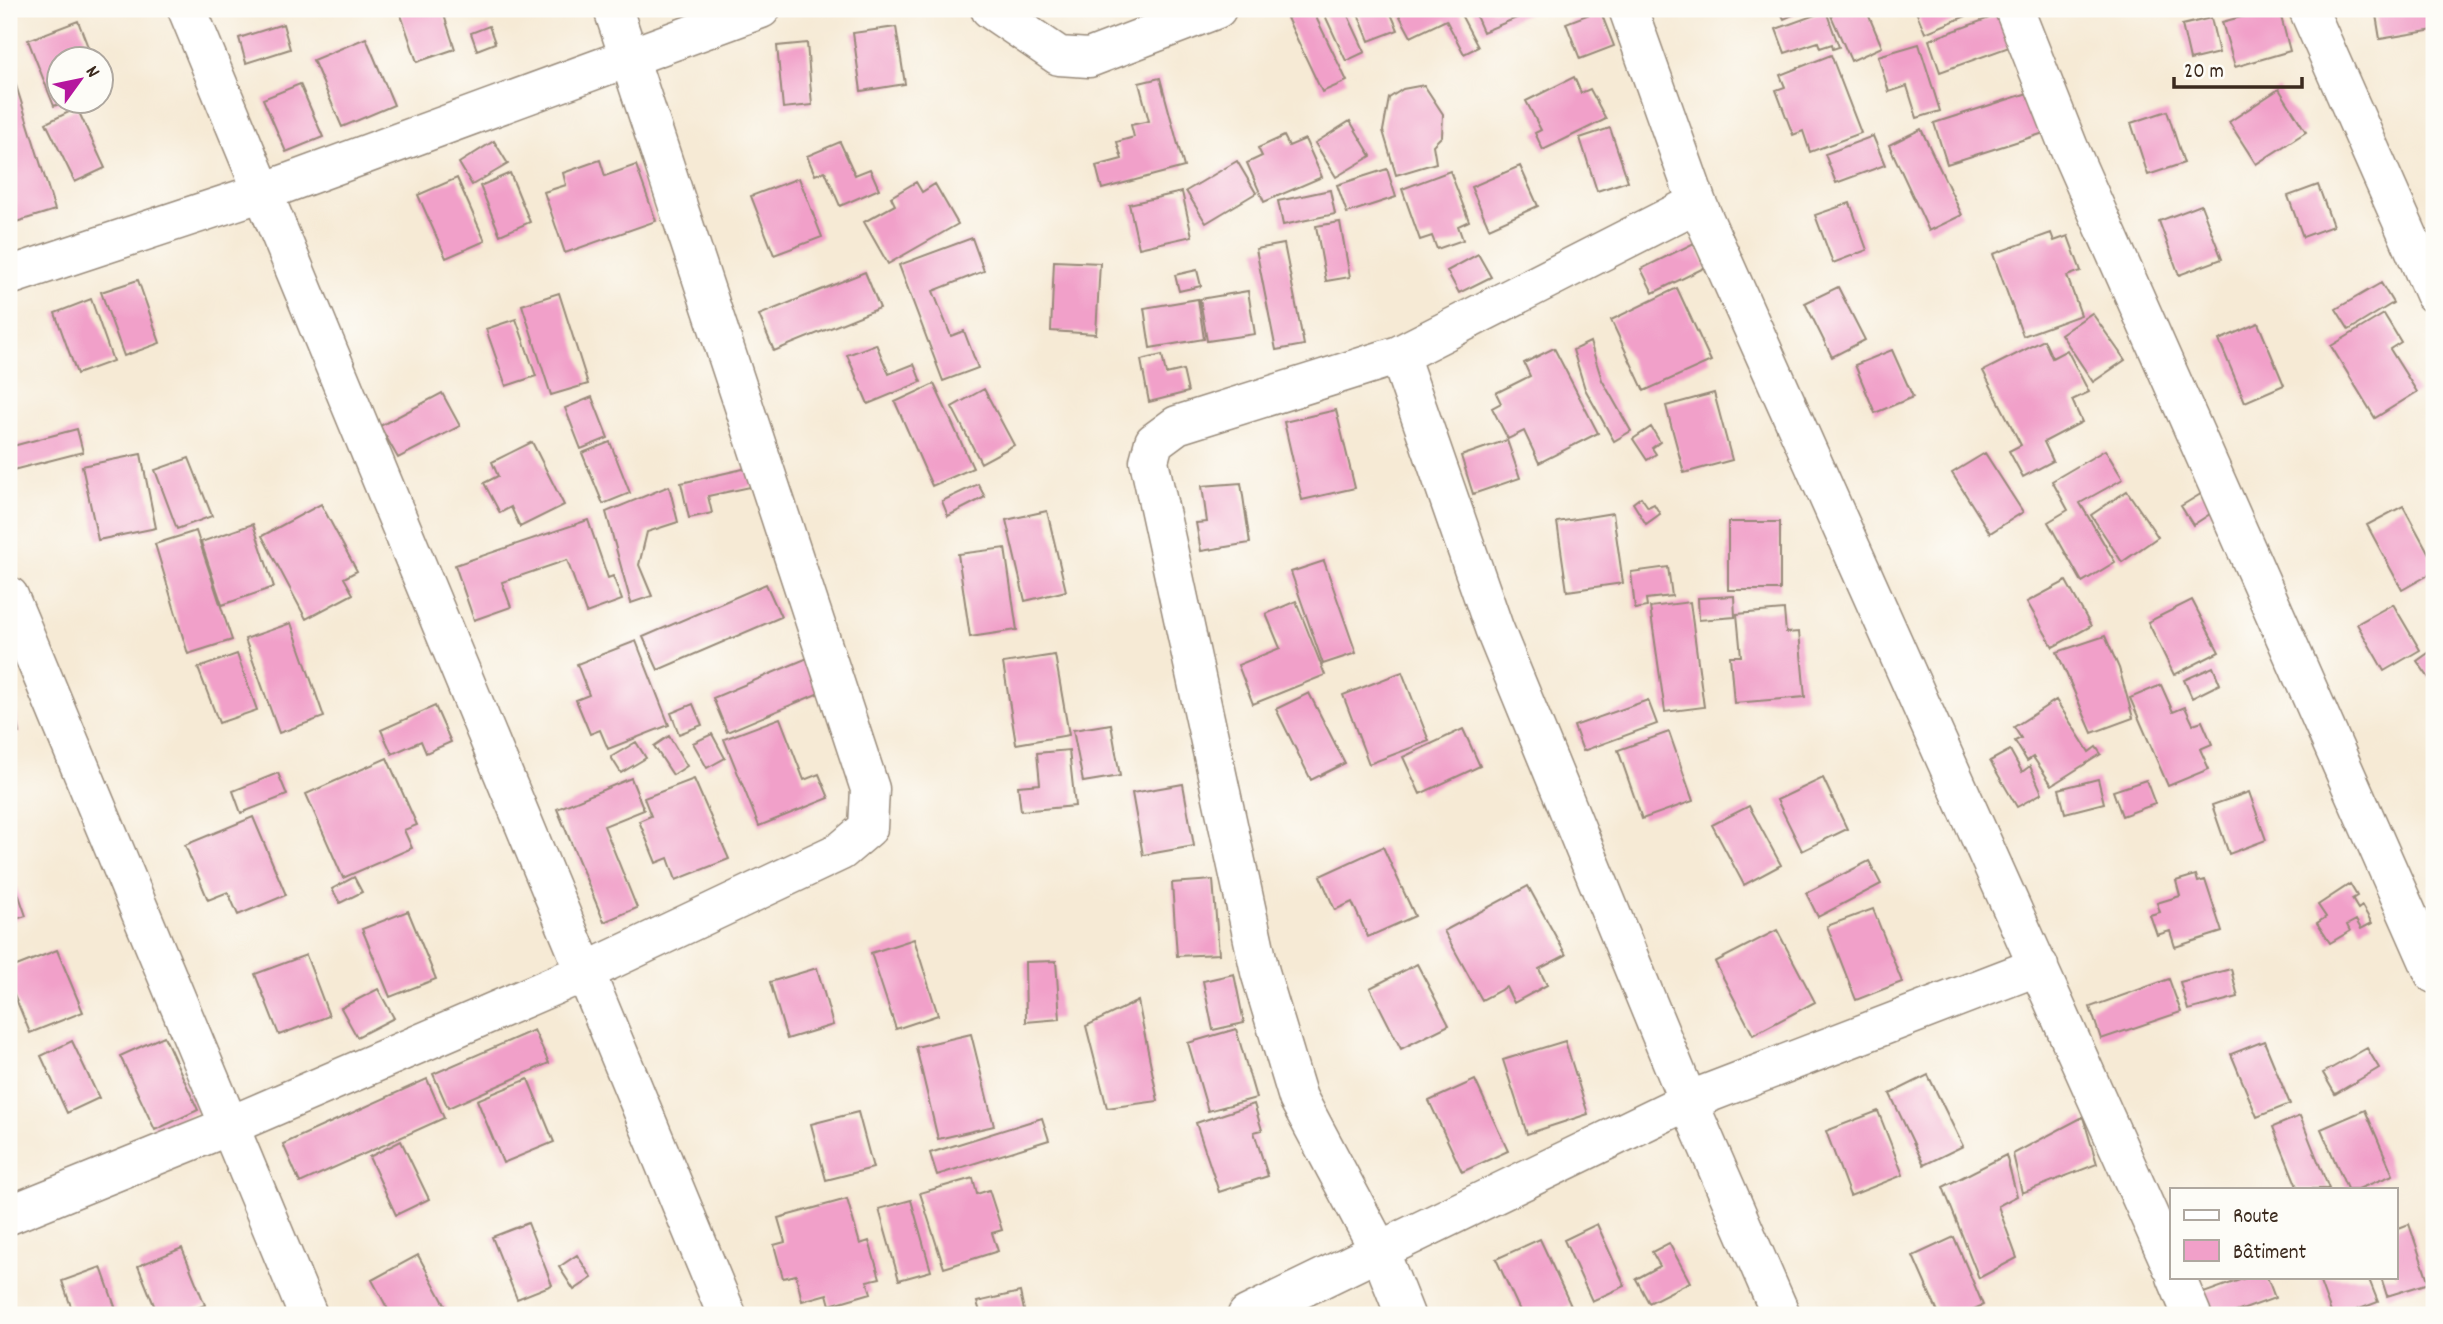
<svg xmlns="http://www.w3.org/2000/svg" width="2443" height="1324" font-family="Dekko,sans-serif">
  <rect width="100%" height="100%" fill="#fdfcf7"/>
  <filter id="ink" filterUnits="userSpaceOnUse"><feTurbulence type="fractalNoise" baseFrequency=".0143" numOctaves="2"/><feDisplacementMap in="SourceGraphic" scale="14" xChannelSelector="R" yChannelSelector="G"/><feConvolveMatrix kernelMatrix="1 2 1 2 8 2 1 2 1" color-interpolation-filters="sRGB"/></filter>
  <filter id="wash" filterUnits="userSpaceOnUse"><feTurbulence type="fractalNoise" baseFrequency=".00686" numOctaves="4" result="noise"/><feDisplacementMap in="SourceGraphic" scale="28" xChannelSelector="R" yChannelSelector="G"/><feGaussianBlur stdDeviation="1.57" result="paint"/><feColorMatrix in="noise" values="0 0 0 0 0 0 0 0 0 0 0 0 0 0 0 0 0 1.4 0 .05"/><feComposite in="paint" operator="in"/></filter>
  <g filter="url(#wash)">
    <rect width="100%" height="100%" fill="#f6ead5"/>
    <g id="blocks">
      <!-- building -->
      <path fill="#f1a0c9" d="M 399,9 L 442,9 L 455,49 L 417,62 Z
        M 1306,9 L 1312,9 L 1347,81 L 1322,92 L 1287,18 Z
        M 1322,9 L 1345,9 L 1365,52 L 1346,61 Z
        M 1356,9 L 1389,9 L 1398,30 L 1369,41 Z
        M 1396,9 L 1458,9 L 1478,47 L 1464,54 L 1446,20 L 1411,37 Z
        M 1473,9 L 1538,9 L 1483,32 Z
        M 1779,9 L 1806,9 L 1784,19 Z
        M 1834,9 L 1866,9 L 1882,47 L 1851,61 L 1829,11 Z
        M 1915,9 L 1983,9 L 1925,33 Z
        M 2271,9 L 2279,9 L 2290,51 L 2235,67 L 2222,22 Z
        M 2375,9 L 2434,9 L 2434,30 L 2380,39 Z
        M 1600,10 L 1614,46 L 1580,59 L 1566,23 Z
        M 1826,11 L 1839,47 L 1833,49 L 1832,44 L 1820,48 L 1818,42 L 1785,53 L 1776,29 Z
        M 2000,14 L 2012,46 L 1940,72 L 1929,40 Z
        M 2211,18 L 2219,53 L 2190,60 L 2182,25 Z
        M 78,21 L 93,60 L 60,60 L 60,102 L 65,102 L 54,106 L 28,40 Z
        M 283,24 L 290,49 L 246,63 L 239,38 Z
        M 489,26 L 495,43 L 477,50 L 471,33 Z
        M 896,27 L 905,84 L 861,91 L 853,33 Z
        M 366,38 L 394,105 L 342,127 L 313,60 Z
        M 807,43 L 812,105 L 783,108 L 777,46 Z
        M 1919,44 L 1940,111 L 1917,118 L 1907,86 L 1889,92 L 1878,56 Z
        M 1831,55 L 1861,133 L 1810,152 L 1803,131 L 1793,135 L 1776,90 L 1785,87 L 1780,75 Z
        M 9,63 L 55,210 L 16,222 L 9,200 Z
        M 1574,77 L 1581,93 L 1590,89 L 1606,119 L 1543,150 L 1535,133 L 1541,130 L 1526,101 Z
        M 1160,78 L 1184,167 L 1102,189 L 1096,166 L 1122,159 L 1117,142 L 1134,137 L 1131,125 L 1149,121 L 1139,83 Z
        M 300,84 L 323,137 L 286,152 L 263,99 Z
        M 1424,85 L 1443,114 L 1442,136 L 1433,145 L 1436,163 L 1396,175 L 1383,131 L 1389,98 L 1403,89 Z
        M 2279,89 L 2306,132 L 2256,164 L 2229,122 Z
        M 2034,91 L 2047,132 L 1947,164 L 1934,123 Z
        M 77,108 L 105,168 L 75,182 L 46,123 Z
        M 2167,111 L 2184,163 L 2148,175 L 2131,123 Z
        M 1350,121 L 1371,156 L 1336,177 L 1315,143 Z
        M 1610,128 L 1628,181 L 1597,191 L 1580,138 Z
        M 1921,129 L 1962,215 L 1929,231 L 1889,145 Z
        M 1284,136 L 1289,146 L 1305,139 L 1322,177 L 1264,202 L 1247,163 L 1262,156 L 1258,148 Z
        M 1873,136 L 1885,165 L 1836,183 L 1825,154 Z
        M 494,141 L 508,164 L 472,185 L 459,163 Z
        M 840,142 L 855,175 L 870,169 L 879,189 L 840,206 L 825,171 L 815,175 L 807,156 Z
        M 600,160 L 605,176 L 636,165 L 656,221 L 565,253 L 544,192 L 566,185 L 563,173 Z
        M 1237,161 L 1256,193 L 1206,223 L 1186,191 Z
        M 1520,166 L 1538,206 L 1489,228 L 1471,187 Z
        M 1387,169 L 1396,197 L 1347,213 L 1337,185 Z
        M 1450,171 L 1469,221 L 1458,226 L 1463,240 L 1437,249 L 1432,236 L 1420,240 L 1402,189 Z
        M 510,173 L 530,222 L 500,235 L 480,186 Z
        M 457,178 L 485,241 L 446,258 L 418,195 Z
        M 799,178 L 822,237 L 774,255 L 751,196 Z
        M 916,182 L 922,192 L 935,184 L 958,224 L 888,264 L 864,222 L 895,205 L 891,197 Z
        M 2318,185 L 2333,226 L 2303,237 L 2288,196 Z
        M 1330,190 L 1335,214 L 1283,225 L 1278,201 Z
        M 1182,192 L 1192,236 L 1139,248 L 1129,204 Z
        M 1850,203 L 1867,250 L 1833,263 L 1815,215 Z
        M 2201,205 L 2222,259 L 2179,275 L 2159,221 Z
        M 1340,222 L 1350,277 L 1326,281 L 1316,226 Z
        M 2051,233 L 2054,241 L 2068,236 L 2081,271 L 2067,276 L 2081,315 L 2023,336 L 1993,254 Z
        M 972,238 L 984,271 L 933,291 L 951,336 L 964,331 L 978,368 L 943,381 L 899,265 Z
        M 1694,243 L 1706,267 L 1653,293 L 1641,269 Z
        M 1284,244 L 1304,345 L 1276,350 L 1256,249 Z
        M 1478,254 L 1491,277 L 1459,293 L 1447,271 Z
        M 1054,261 L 1100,263 L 1096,334 L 1051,331 Z
        M 1197,270 L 1201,286 L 1179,291 L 1175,275 Z
        M 865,272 L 880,308 L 774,351 L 759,315 Z
        M 138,280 L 160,343 L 124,356 L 101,292 Z
        M 2381,283 L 2393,303 L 2349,330 L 2336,309 Z
        M 1838,287 L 1865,340 L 1832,357 L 1805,303 Z
        M 1677,288 L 1711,361 L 1644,391 L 1611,320 Z
        M 1248,291 L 1255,334 L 1207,341 L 1200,299 Z
        M 559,293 L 588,384 L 551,395 L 522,305 Z
        M 91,299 L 113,361 L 77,374 L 55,313 Z
        M 1198,299 L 1204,339 L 1150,348 L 1144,308 Z
        M 2092,313 L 2125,360 L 2093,382 L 2061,334 Z
        M 2384,314 L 2401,342 L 2390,349 L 2417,392 L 2375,418 L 2331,346 Z
        M 516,319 L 536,376 L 506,386 L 486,329 Z
        M 2258,323 L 2284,385 L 2245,402 L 2219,340 Z
        M 2044,340 L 2052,358 L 2067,350 L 2089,392 L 2072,400 L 2082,422 L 2044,442 L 2053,461 L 2023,477 L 2009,451 L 2021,445 L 1983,371 Z
        M 1590,342 L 1602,380 L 1631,431 L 1614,441 L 1585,389 L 1573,350 Z
        M 876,344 L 889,374 L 914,364 L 921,382 L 868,404 L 847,355 Z
        M 1554,348 L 1598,433 L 1539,463 L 1524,431 L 1508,439 L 1492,408 L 1501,403 L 1496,393 L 1530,376 L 1524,363 Z
        M 1892,350 L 1913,397 L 1875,413 L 1855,365 Z
        M 1162,355 L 1166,374 L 1183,370 L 1188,392 L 1149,402 L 1141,360 Z
        M 934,384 L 973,468 L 932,486 L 895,402 Z
        M 984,389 L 1014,445 L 981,463 L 952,407 Z
        M 442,393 L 460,426 L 398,458 L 380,426 Z
        M 1714,393 L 1732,460 L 1684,473 L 1666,406 Z
        M 592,397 L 608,438 L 581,449 L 565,408 Z
        M 1336,410 L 1355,488 L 1302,500 L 1284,422 Z
        M 1651,427 L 1660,442 L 1652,448 L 1656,454 L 1647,460 L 1633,439 Z
        M 77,429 L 83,452 L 13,470 L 9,447 Z
        M 1507,440 L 1520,478 L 1473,494 L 1461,456 Z
        M 532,442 L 564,505 L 520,527 L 511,507 L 500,513 L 484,483 L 498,476 L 492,462 Z
        M 610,442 L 630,493 L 603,504 L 582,453 Z
        M 2105,450 L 2123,479 L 2080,503 L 2115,562 L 2082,582 L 2048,522 L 2068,510 L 2052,481 Z
        M 1985,453 L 2023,512 L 1990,533 L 1952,473 Z
        M 141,454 L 156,528 L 98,540 L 82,466 Z
        M 189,458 L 212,516 L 177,529 L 155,470 Z
        M 752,467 L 755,486 L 708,496 L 712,513 L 689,518 L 681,483 Z
        M 1241,483 L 1250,543 L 1201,551 L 1196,523 L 1207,522 L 1202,486 Z
        M 978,484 L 985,497 L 948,516 L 942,501 Z
        M 669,486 L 678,522 L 647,532 L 639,565 L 652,596 L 631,603 L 606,512 Z
        M 2127,491 L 2158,537 L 2122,562 L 2091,515 Z
        M 2204,492 L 2216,510 L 2193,525 L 2181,506 Z
        M 1641,497 L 1648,507 L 1654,504 L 1660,514 L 1646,524 L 1633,503 Z
        M 321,504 L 357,571 L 344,578 L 353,594 L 306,619 L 262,536 Z
        M 2403,506 L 2434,563 L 2434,572 L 2402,590 L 2367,525 Z
        M 1047,511 L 1066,591 L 1025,601 L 1006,520 Z
        M 1613,513 L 1623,583 L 1567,591 L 1557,522 Z
        M 588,520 L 608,578 L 613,576 L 622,600 L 586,613 L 567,560 L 502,582 L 511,607 L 474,620 L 455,565 Z
        M 1728,522 L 1780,522 L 1780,590 L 1728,590 Z
        M 253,524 L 274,587 L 222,605 L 201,542 Z
        M 196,531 L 232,640 L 188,654 L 155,544 Z
        M 1005,548 L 1017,630 L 970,637 L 958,554 Z
        M 1324,561 L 1356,653 L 1323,664 L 1291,572 Z
        M 1668,567 L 1672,596 L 1646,599 L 1647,607 L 1635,609 L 1631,572 Z
        M 2066,581 L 2091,626 L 2053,647 L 2027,602 Z
        M 766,584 L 781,617 L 658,670 L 643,637 Z
        M 1734,596 L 1735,617 L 1699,620 L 1698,598 Z
        M 2192,600 L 2219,652 L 2174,675 L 2148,622 Z
        M 1296,601 L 1325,675 L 1253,704 L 1238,665 L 1280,648 L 1266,614 Z
        M 1690,602 L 1704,707 L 1665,712 L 1650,607 Z
        M 2393,604 L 2420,650 L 2384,671 L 2357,624 Z
        M 1784,610 L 1786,633 L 1799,632 L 1805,697 L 1734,703 L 1730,656 L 1741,656 L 1737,614 Z
        M 291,623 L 324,717 L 279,733 L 245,639 Z
        M 2105,636 L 2119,668 L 2133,718 L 2092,733 L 2057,652 Z
        M 636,641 L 669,725 L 608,749 L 600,730 L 590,734 L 576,700 L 589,695 L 577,664 Z
        M 2434,649 L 2434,674 L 2429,678 L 2417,661 Z
        M 237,654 L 257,710 L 219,723 L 198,668 Z
        M 1055,655 L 1069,735 L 1016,744 L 1003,663 Z
        M 810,657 L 824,691 L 727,732 L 713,698 Z
        M 2213,667 L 2220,684 L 2192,698 L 2184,680 Z
        M 1402,672 L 1429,741 L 1369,764 L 1343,695 Z
        M 2161,685 L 2173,712 L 2185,707 L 2193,724 L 2202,721 L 2212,744 L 2200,749 L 2209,769 L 2168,786 L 2130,698 Z
        M 1309,693 L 1345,763 L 1311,780 L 1276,709 Z
        M 9,694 L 12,694 L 19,733 L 9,735 Z
        M 1648,700 L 1657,724 L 1583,751 L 1574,726 Z
        M 2056,700 L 2089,752 L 2096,747 L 2101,754 L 2052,785 L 2033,757 L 2027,761 L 2015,741 L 2021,738 L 2014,727 Z
        M 693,704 L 702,725 L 679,734 L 671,713 Z
        M 435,706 L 451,742 L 426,753 L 421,741 L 392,754 L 381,730 Z
        M 780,718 L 804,780 L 819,774 L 829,798 L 759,826 L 724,739 Z
        M 1111,724 L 1120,776 L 1083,782 L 1073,730 Z
        M 1463,729 L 1480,766 L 1420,794 L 1403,757 Z
        M 1669,732 L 1693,801 L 1642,819 L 1618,750 Z
        M 712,734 L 725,758 L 707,768 L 693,743 Z
        M 669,736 L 687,766 L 673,775 L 654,746 Z
        M 636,742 L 646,758 L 621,773 L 611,757 Z
        M 1069,750 L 1075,806 L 1021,811 L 1018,786 L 1040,784 L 1037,753 Z
        M 2010,750 L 2022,772 L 2030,766 L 2042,793 L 2017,807 L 1990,761 Z
        M 387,758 L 417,825 L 404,830 L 412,848 L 343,878 L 306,794 Z
        M 278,773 L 287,795 L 241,813 L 233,791 Z
        M 631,778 L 644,810 L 604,826 L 637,908 L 604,922 L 557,809 Z
        M 1823,778 L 1847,829 L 1802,851 L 1777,800 Z
        M 694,779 L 729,859 L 676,880 L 668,858 L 656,863 L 639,821 L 651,816 L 644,798 Z
        M 2098,779 L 2104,803 L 2065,813 L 2059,789 Z
        M 2146,780 L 2155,804 L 2122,816 L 2113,791 Z
        M 1183,784 L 1194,846 L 1143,855 L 1132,793 Z
        M 2249,792 L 2266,840 L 2229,854 L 2212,805 Z
        M 1749,806 L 1781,865 L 1744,885 L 1712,825 Z
        M 253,817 L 286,895 L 238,915 L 228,892 L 208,900 L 185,845 Z
        M 1383,847 L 1415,916 L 1368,937 L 1352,902 L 1335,910 L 1320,876 Z
        M 1869,861 L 1881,884 L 1818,917 L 1806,893 Z
        M 2196,875 L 2198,882 L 2205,880 L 2222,932 L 2175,947 L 2170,931 L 2157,935 L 2150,915 L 2160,912 L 2157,903 L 2180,896 L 2176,881 Z
        M 354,877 L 362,892 L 340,903 L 332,889 Z
        M 1213,880 L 1219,954 L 1177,956 L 1172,883 Z
        M 14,881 L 26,916 L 9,921 L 9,883 Z
        M 2350,884 L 2357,896 L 2352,899 L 2358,909 L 2362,906 L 2372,923 L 2361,929 L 2356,920 L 2347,925 L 2350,931 L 2330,943 L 2317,923 L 2326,917 L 2318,905 Z
        M 1528,886 L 1566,955 L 1539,969 L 1547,985 L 1514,1003 L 1506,987 L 1482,1000 L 1444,931 Z
        M 1873,909 L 1902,982 L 1856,1000 L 1827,926 Z
        M 408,911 L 436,979 L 390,997 L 362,929 Z
        M 1777,930 L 1815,1002 L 1753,1035 L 1715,962 Z
        M 914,939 L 938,1015 L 896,1029 L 871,953 Z
        M 57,950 L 83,1012 L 30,1033 L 9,982 L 9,969 Z
        M 306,955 L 329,1016 L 279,1035 L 255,974 Z
        M 1056,961 L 1060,1019 L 1026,1022 L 1025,962 Z
        M 1417,964 L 1449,1025 L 1401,1049 L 1370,988 Z
        M 817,968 L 833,1025 L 787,1039 L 770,982 Z
        M 2231,969 L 2238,997 L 2188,1010 L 2180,982 Z
        M 1234,974 L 1244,1023 L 1213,1030 L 1203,981 Z
        M 2169,979 L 2181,1012 L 2101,1039 L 2090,1007 Z
        M 378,989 L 394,1018 L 357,1037 L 341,1008 Z
        M 1138,1001 L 1158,1101 L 1107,1108 L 1086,1026 Z
        M 1236,1029 L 1256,1098 L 1208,1111 L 1188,1043 Z
        M 534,1030 L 549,1063 L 448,1108 L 433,1074 Z
        M 971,1034 L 994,1126 L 938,1139 L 916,1047 Z
        M 164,1036 L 198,1110 L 155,1130 L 120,1056 Z
        M 72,1041 L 99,1098 L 67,1113 L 41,1056 Z
        M 1565,1041 L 1588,1114 L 1527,1134 L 1503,1060 Z
        M 2264,1041 L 2290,1104 L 2257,1117 L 2231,1054 Z
        M 2367,1048 L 2379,1068 L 2335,1094 L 2323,1073 Z
        M 1928,1075 L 1963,1146 L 1924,1165 L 1890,1094 Z
        M 427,1079 L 444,1118 L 300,1183 L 283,1144 Z
        M 528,1079 L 554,1142 L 503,1163 L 477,1100 Z
        M 1475,1080 L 1508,1151 L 1462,1172 L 1429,1101 Z
        M 1254,1104 L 1262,1130 L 1254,1132 L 1268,1176 L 1219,1192 L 1196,1123 Z
        M 2365,1110 L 2393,1175 L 2358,1189 L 2347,1189 L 2321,1129 Z
        M 1878,1111 L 1903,1175 L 1850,1196 L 1826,1131 Z
        M 858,1112 L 873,1168 L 826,1180 L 811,1124 Z
        M 2300,1116 L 2329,1189 L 2298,1189 L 2273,1127 Z
        M 2083,1117 L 2097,1164 L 2022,1193 L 2013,1154 Z
        M 1042,1118 L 1049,1140 L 937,1175 L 930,1153 Z
        M 401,1141 L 429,1199 L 396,1215 L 369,1157 Z
        M 2006,1155 L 2017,1196 L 1998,1206 L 2017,1258 L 1979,1278 L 1943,1187 Z
        M 973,1178 L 977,1194 L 989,1190 L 1002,1230 L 992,1233 L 998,1251 L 944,1268 L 920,1193 Z
        M 847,1199 L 860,1244 L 869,1241 L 880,1278 L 867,1281 L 871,1293 L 830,1305 L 827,1294 L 802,1301 L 796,1275 L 783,1278 L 774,1245 L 785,1242 L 778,1218 Z
        M 911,1200 L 931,1271 L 899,1280 L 879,1209 Z
        M 528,1223 L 552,1285 L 517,1299 L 492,1237 Z
        M 1597,1224 L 1625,1286 L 1592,1301 L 1564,1240 Z
        M 2409,1224 L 2429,1283 L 2387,1296 L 2381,1277 L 2396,1277 L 2396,1229 Z
        M 1954,1237 L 1983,1305 L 1961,1315 L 1939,1315 L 1913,1256 Z
        M 1540,1239 L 1571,1306 L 1551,1315 L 1522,1315 L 1496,1259 Z
        M 1669,1243 L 1690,1282 L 1649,1303 L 1636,1279 L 1660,1266 L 1652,1252 Z
        M 182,1248 L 205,1305 L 178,1315 L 158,1315 L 138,1266 Z
        M 418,1255 L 450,1314 L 448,1315 L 391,1315 L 372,1280 Z
        M 577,1255 L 592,1278 L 574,1290 L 559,1267 Z
        M 101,1267 L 118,1315 L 74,1315 L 62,1281 Z
        M 2248,1277 L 2267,1277 L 2275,1298 L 2228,1315 L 2205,1315 L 2198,1295 Z
        M 2318,1277 L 2368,1277 L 2378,1302 L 2344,1315 L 2332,1315 Z
        M 1020,1292 L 1025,1315 L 981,1315 L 977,1302 Z"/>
    </g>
  </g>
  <g filter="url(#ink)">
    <use href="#blocks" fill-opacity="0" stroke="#988a7a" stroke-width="2"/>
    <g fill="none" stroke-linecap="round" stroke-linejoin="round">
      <defs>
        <path id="street" d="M 187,9 L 727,1315
          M 990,9 L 1059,56 L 1089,58 L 1217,9
          M 1628,9 L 1697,203 L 2172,1267
          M 2014,9 L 2069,148 L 2434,974
          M 2308,9 L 2434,294
          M 1697,203 L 1399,355 L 1494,628 L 1688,1101 L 1781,1315
          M 9,276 L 263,192 L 761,9
          M 1399,355 L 1177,425 L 1154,442 L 1149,461 L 1260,972 L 1298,1098 L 1380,1252 L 1405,1315
          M 9,596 L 308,1315
          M 9,1215 L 229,1126 L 583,973 L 841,851 L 868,828 L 870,789 L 613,9
          M 2176,1277 L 2192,1315
          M 1247,1315 L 1688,1101 L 2039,966"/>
      </defs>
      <!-- street casing -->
      <use href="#street" stroke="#988a7a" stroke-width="41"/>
      <!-- street -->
      <use href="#street" stroke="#fff" stroke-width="38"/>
    </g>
  </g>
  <!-- margin -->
  <rect width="2443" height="1324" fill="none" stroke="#fdfcf7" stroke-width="35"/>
  <!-- legend -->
  <rect x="2170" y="1188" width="228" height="91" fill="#fdfcf7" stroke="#afa8a0" stroke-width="2"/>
  <rect x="2184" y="1210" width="35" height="10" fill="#ffffff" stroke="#afa8a0" stroke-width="2"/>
  <text x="2233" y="1222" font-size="21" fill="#3b2a1e">Route</text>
  <rect x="2184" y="1240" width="35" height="21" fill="#f1a0c9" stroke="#afa8a0" stroke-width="2"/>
  <text x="2233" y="1258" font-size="21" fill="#3b2a1e">Bâtiment</text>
  <!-- north arrow -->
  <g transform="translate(80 80) rotate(57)"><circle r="33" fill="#fdfcf7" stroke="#afa8a0" stroke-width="2"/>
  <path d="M0-5L12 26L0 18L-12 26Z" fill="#b5179e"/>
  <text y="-10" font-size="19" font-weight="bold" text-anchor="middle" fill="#3b2a1e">N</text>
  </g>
  <!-- scale -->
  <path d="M2174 77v10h128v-10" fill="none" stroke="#3b2a1e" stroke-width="3.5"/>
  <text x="2184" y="77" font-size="21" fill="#3b2a1e" stroke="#fdfcf7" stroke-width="5" paint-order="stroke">20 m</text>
</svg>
